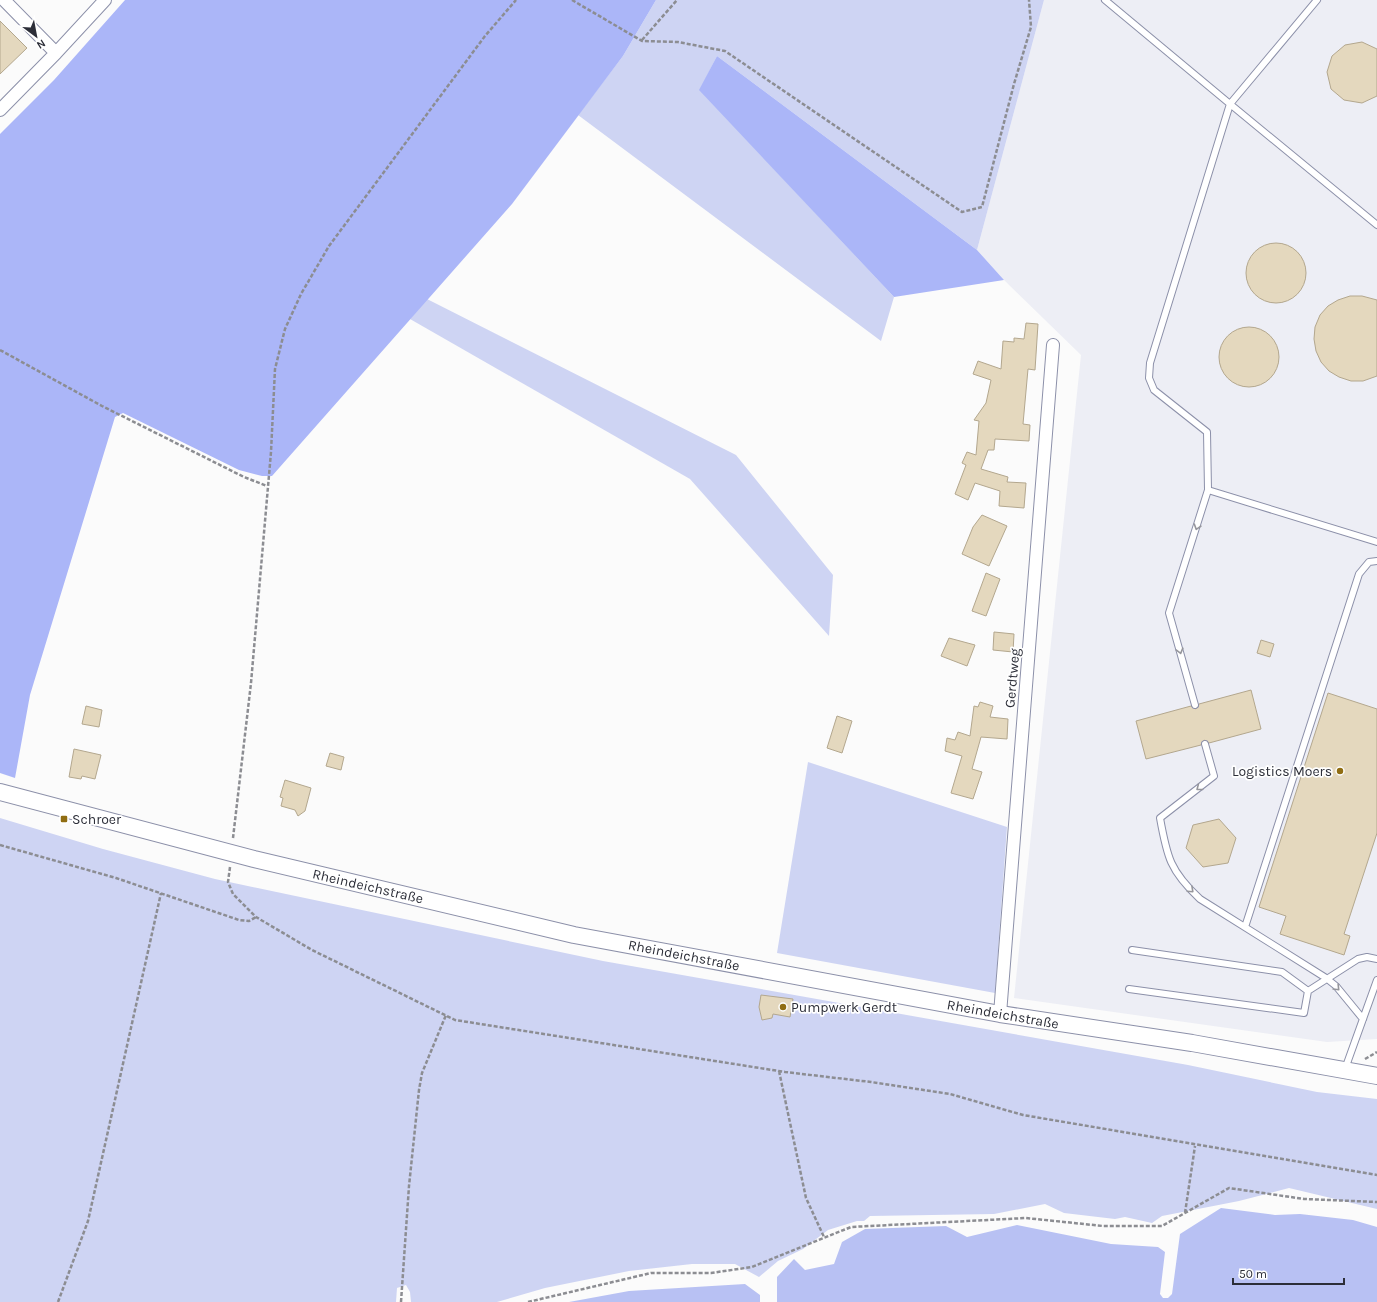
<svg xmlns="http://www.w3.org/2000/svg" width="1377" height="1302" font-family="Karla,sans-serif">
  <rect width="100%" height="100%" fill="#fbfbfb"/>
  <!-- built -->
  <path fill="#edeef5" d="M 1044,0 L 1377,0 L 1377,1039 L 1327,1042 L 1014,998 L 1081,355 L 1004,280 L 977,250 Z"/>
  <!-- green -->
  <path fill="#ced4f3" d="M 656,0 L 1044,0 L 977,250 L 717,56 L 700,90 L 894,297 L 881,341 L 578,115 L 623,56 Z
    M 427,299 L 736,455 L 833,575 L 829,636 L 690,479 L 410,319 Z
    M 808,762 L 1007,827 L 995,993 L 777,953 Z
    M 0,818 L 103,849 L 215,879 L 603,961 L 1188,1065 L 1317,1092 L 1377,1099 L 1377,1209 L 1289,1188 L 1239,1201 L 1162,1216 L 1152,1223 L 1125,1217 L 1115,1219 L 1064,1213 L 1045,1204 L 994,1214 L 870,1216 L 864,1221 L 857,1221 L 828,1230 L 803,1249 L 778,1261 L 759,1277 L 735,1264 L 692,1264 L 629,1271 L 545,1288 L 497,1302 L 411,1302 L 410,1292 L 406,1285 L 397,1288 L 396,1302 L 0,1302 Z"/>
  <!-- forest -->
  <path fill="#abb6f8" d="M 125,0 L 656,0 L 623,56 L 512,204 L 272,476 L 262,476 L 239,470 L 123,413 L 115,417 L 30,695 L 15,778 L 0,773 L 0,134 L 54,80 Z
    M 717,56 L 977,250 L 1004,280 L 894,297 L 699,90 Z"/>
  <!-- water -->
  <path fill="#b8c1f3" d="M 1221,1208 L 1275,1215 L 1300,1214 L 1353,1220 L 1377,1227 L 1377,1302 L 777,1302 L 777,1277 L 794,1259 L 805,1270 L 834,1264 L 842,1242 L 865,1229 L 946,1226 L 967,1237 L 1017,1225 L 1111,1244 L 1158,1247 L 1165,1252 L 1160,1294 L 1163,1298 L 1168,1298 L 1172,1294 L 1180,1234 Z
    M 745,1284 L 760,1295 L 760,1302 L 569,1302 L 629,1291 Z"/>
  <!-- building -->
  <path fill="#e4d8be" stroke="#b3a78e" d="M 0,21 L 27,48 L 0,74 Z
    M 1362,42 L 1377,49 L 1377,96 L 1362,103 L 1344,100 L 1331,89 L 1327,72 L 1332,56 L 1345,45 Z
    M1246 273a30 30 0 1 1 60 0a30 30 0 1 1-60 0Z
    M 1350,296 L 1362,296 L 1377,300 L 1377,376 L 1363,381 L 1351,381 L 1339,377 L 1329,371 L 1321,362 L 1316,351 L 1314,339 L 1315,327 L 1320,315 L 1328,306 L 1338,300 Z
    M 1026,323 L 1038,324 L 1035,370 L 1028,369 L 1023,424 L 1030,425 L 1029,441 L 995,439 L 994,450 L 988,450 L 981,469 L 1008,477 L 1007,482 L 1026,483 L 1024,508 L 999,506 L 1000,491 L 975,483 L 968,500 L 955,494 L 966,465 L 962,463 L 967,452 L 976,455 L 979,421 L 974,420 L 986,403 L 991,380 L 973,374 L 978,361 L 1001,369 L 1003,341 L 1014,342 L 1014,338 L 1024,339 Z
    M1219 357a30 30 0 1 1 60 0a30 30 0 1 1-60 0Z
    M 982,515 L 1007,526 L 989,566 L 962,554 L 973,527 Z
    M 986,573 L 1000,579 L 986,616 L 972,611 Z
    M 994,632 L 1014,634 L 1013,652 L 993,650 Z
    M 949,638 L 975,645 L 967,666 L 941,656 Z
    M 1261,640 L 1274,644 L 1270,657 L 1257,653 Z
    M 1251,690 L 1261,729 L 1209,743 L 1204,740 L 1201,745 L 1146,759 L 1136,721 L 1191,706 L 1196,709 L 1199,704 Z
    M 1328,693 L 1377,709 L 1377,833 L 1344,934 L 1350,936 L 1344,955 L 1280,934 L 1286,916 L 1259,907 Z
    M 980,702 L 993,706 L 990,717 L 1008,719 L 1007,739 L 981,737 L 972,769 L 982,772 L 973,799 L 951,793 L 962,756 L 945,751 L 947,738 L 955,740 L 958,732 L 970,736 L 974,706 L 978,707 Z
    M 86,706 L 102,710 L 99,727 L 82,724 Z
    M 837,716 L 852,721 L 842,753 L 827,748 Z
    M 74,749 L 101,755 L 95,779 L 82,776 L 81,779 L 69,777 Z
    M 330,753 L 344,757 L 341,770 L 326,766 Z
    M 285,780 L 311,788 L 305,811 L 298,816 L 295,810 L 281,806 L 283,798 L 280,797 Z
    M 1219,819 L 1236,838 L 1228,863 L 1203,867 L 1186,848 L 1193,825 Z
    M 761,995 L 793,999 L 790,1017 L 773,1014 L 772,1018 L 762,1020 L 759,1007 Z"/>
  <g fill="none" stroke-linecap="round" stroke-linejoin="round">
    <defs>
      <path id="service" d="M 1105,0 L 1230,104 L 1150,363 L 1149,378 L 1154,390 L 1207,432 L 1208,490 L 1169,613 L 1195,705
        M 1317,0 L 1230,104 L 1377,225
        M 1208,490 L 1377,542
        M 1205,744 L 1214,776 L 1160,818 C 1167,857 1170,871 1200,899 L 1326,978 L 1336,986 L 1363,1019
        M 1245,927 L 1359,574 L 1369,562 L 1377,561
        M 1132,950 L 1282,972 L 1308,991 L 1358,959 L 1367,957 L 1377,959
        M 1129,989 L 1304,1013 L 1308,991
        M 1345,1069 L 1377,980"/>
      <path id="minor" d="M 4,0 L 56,53
        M 0,110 L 56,53 L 105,0
        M 1000,1014 L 1053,345"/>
      <path id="secondary" d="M 0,792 L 254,859 L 574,935 L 1000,1014 L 1192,1043 L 1377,1076"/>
    </defs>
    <!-- service casing -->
    <use href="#service" stroke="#8c90a9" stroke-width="8"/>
    <!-- minor casing -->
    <use href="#minor" stroke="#8c90a9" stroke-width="14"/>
    <!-- secondary casing -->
    <use href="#secondary" stroke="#8c90a9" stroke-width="18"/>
    <!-- path -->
    <path stroke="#8c8d92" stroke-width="2.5" stroke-dasharray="4 2" stroke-linecap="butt" d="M 572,0 L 642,41 L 678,42 L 725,51 L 962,212 L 982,207 L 1014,84 L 1031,27 L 1029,0
      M 642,40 L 677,0
      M 0,350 L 102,406 L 244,477 L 267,486
      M 233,838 L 251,683 L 271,452 L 275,369 L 285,329 L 301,294 L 329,246 L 485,36 L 516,0
      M 0,845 L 116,878 L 239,920 L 249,921 L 256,917
      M 230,867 L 228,882 L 233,894 L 256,917 L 312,950 L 455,1020 L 785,1072 L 871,1082 L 950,1094 L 1023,1115 L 1377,1175
      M 1365,1059 L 1377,1052
      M 779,1071 L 806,1198 L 824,1237
      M 1185,1213 L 1195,1146
      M 58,1302 L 88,1221 L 161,893
      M 401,1302 L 409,1186 L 419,1090 L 422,1073 L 446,1015
      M 528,1302 L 651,1273 L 711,1273 L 752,1267 L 851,1227 L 1026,1218 L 1103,1226 L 1162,1226 L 1229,1188 L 1304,1199 L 1377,1202"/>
    <!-- service -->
    <use href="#service" stroke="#fff" stroke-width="6"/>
    <!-- minor -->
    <use href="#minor" stroke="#fff" stroke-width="12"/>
    <!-- secondary -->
    <use href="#secondary" stroke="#fff" stroke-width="16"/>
  </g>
  <!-- one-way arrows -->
  <defs><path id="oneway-chevron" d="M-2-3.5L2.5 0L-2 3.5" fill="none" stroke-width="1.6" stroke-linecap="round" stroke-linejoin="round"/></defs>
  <g stroke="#96969c">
    <use href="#oneway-chevron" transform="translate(1197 527) rotate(108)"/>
    <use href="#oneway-chevron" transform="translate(1180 651) rotate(75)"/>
    <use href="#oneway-chevron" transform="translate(1199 788) rotate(142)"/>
    <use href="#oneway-chevron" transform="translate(1191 890) rotate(43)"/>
    <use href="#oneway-chevron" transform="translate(1337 988) rotate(46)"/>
  </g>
  <!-- markers -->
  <g fill="#906d12" stroke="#fff" stroke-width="1.5">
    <circle cx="1340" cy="771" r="4"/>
    <rect x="60" y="815" width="8" height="8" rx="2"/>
    <circle cx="783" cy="1007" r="4"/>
  </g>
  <g text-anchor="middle" stroke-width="3.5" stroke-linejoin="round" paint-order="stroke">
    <!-- street labels -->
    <g font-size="14" fill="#2c2e38" stroke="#fff">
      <text transform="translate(1012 678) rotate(-85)" y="5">Gerdtweg</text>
      <text transform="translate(368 886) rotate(13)" y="5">Rheindeichstraße</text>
      <text transform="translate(684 955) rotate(11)" y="5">Rheindeichstraße</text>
      <text transform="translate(1003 1014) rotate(10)" y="5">Rheindeichstraße</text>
    </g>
    <!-- poi labels -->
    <g font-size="14" fill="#2c2e38" stroke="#fff" text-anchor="start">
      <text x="1332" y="776" text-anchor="end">Logistics Moers</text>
      <text x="72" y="824">Schroer</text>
      <text x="791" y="1012">Pumpwerk Gerdt</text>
    </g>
  </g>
  <!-- north arrow -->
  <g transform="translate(36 36) rotate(148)" stroke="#ffffff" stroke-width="3" paint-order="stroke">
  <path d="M0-3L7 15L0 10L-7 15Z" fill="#2c2e38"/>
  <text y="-6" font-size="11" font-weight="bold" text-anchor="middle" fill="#2c2e38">N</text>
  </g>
  <!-- scale -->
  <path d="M1233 1278v6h111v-6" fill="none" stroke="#2c2e38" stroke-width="2"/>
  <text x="1239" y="1278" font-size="12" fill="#2c2e38" stroke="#ffffff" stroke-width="3" paint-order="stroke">50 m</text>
</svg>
